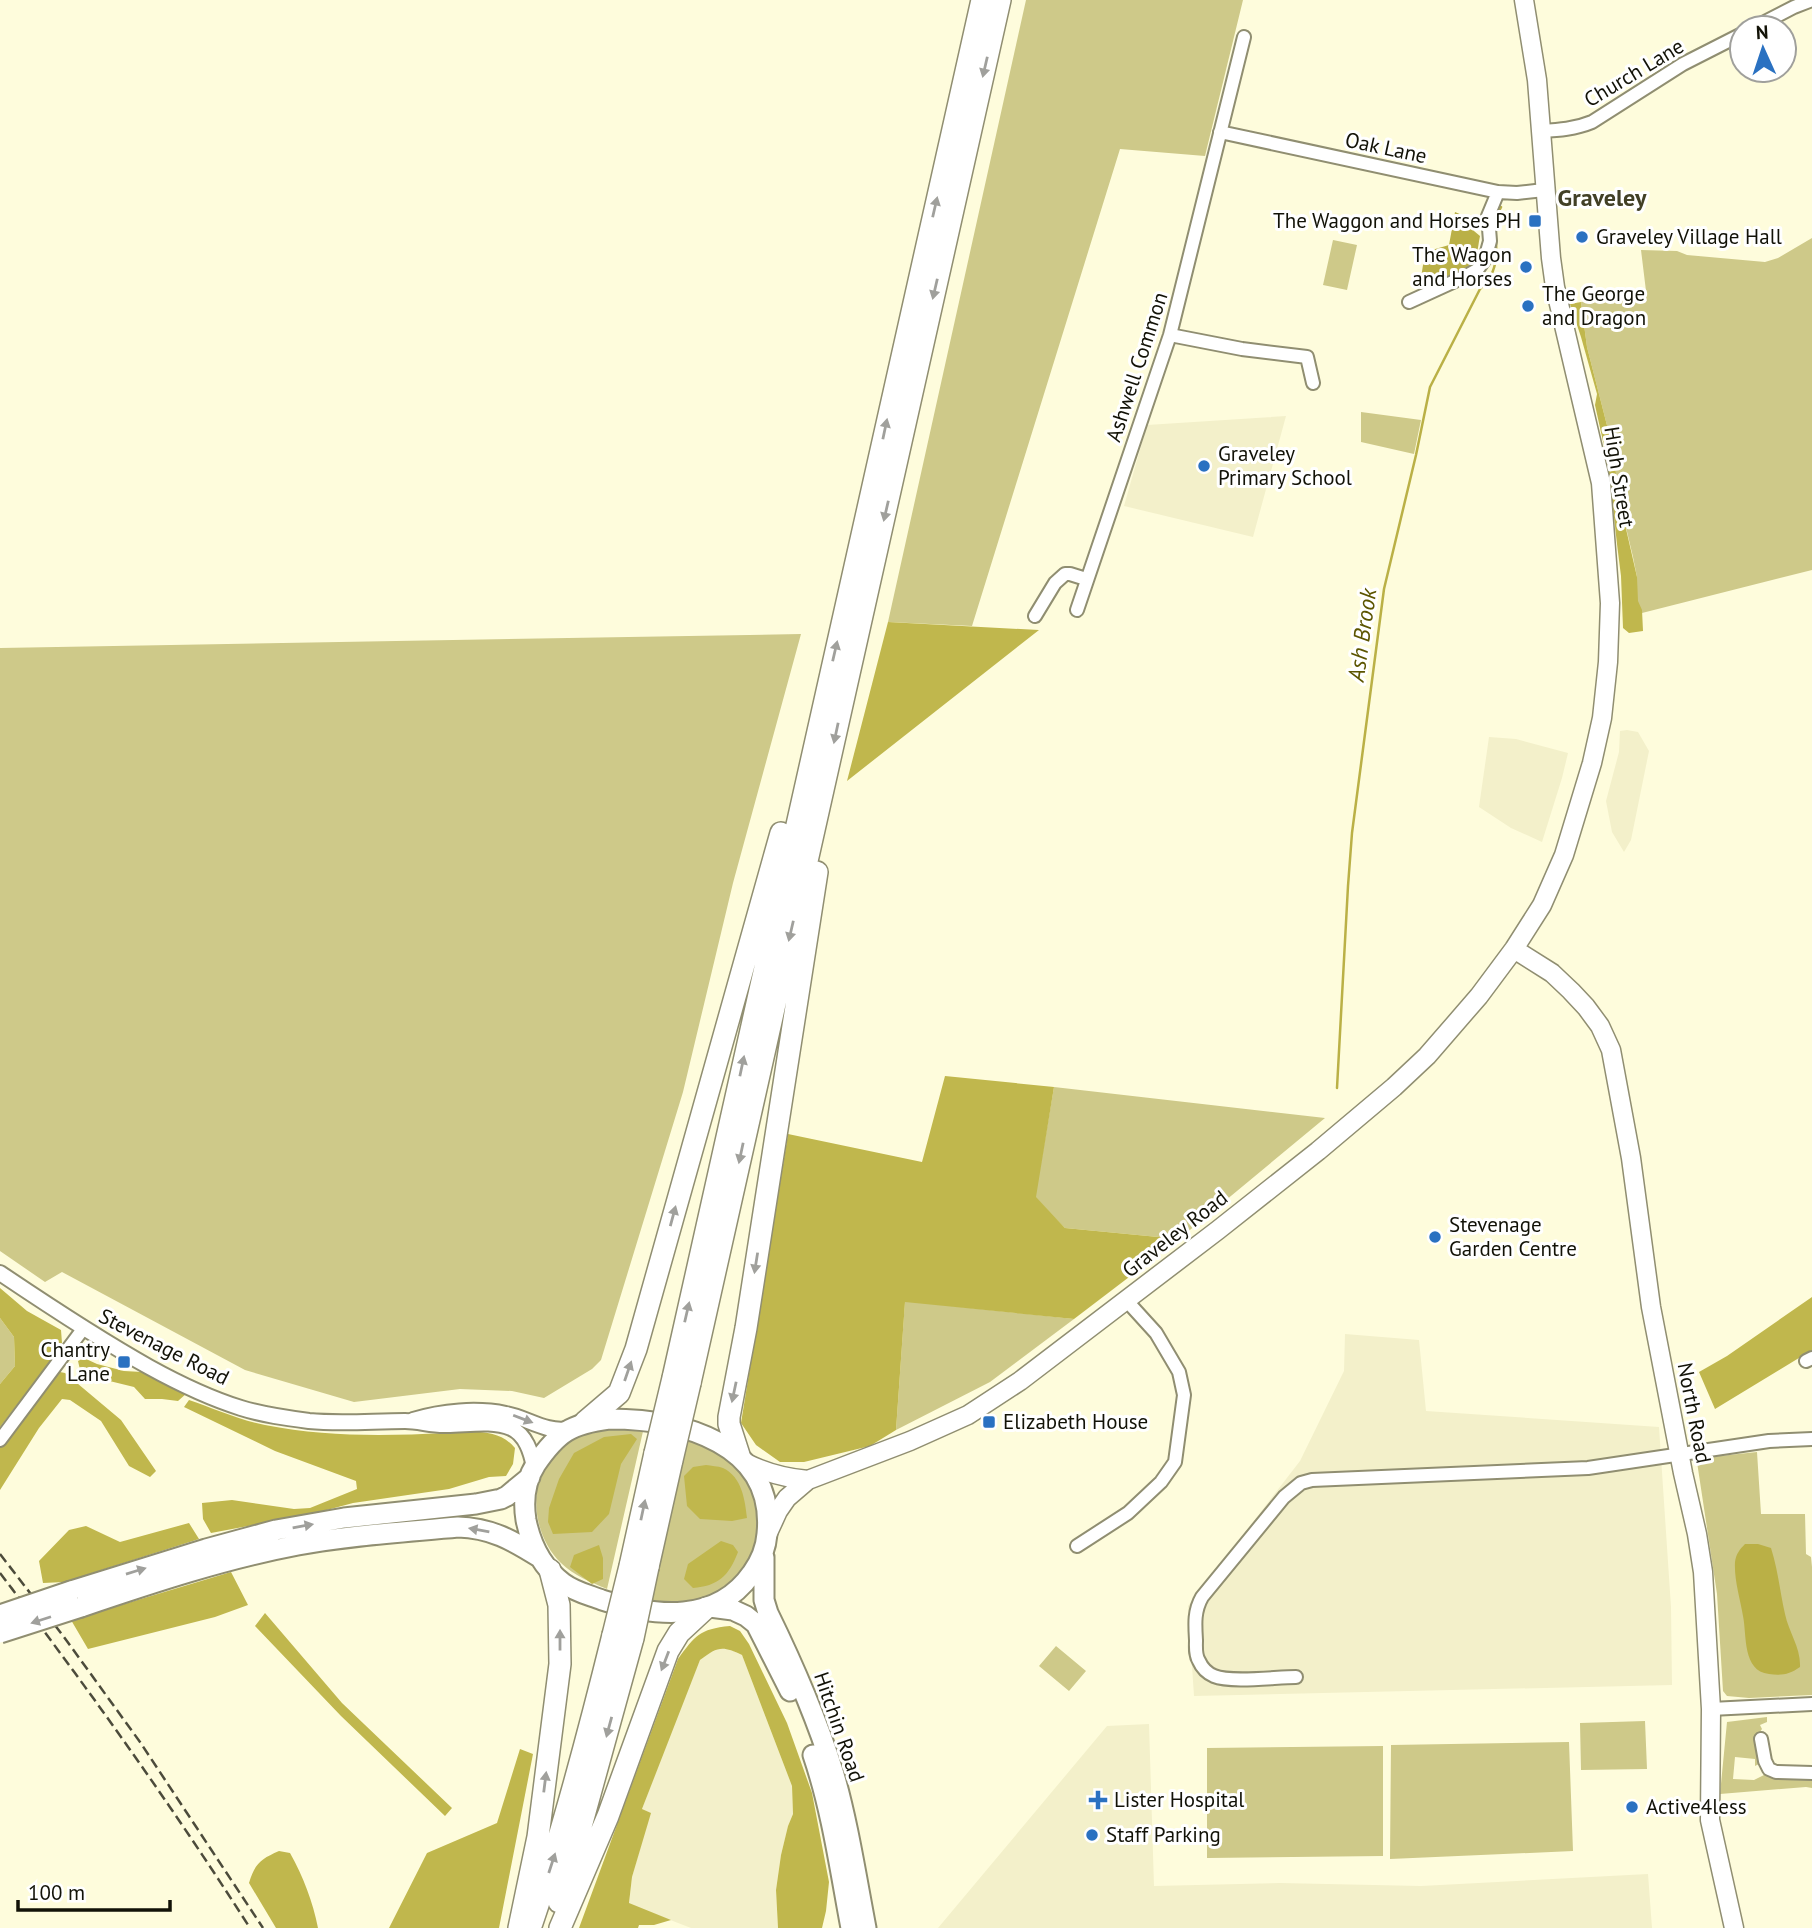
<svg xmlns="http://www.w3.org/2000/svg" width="1812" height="1928" font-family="'PT Sans',sans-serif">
  <rect width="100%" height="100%" fill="#fefcdc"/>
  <!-- built -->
  <path fill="#f3f0ca" d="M 1286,416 L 1253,537 L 1124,506 L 1147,425 Z
    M 1627,730 L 1638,732 L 1649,751 L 1631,840 L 1624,852 L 1612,832 L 1606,801 L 1619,752 L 1620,731 Z
    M 1489,737 L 1516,739 L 1568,753 L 1562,778 L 1542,842 L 1511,828 L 1479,807 Z
    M 1345,1334 L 1419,1340 L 1426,1411 L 1659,1427 L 1671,1607 L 1672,1685 L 1194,1696 L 1188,1606 L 1300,1461 L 1344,1371 Z
    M 728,1648 L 742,1655 L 792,1786 L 793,1814 L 788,1826 L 781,1855 L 776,1890 L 778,1928 L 691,1928 L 629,1904 L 632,1877 L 650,1813 L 642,1809 L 678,1714 L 700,1660 L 714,1649 Z
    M 1149,1724 L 1154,1886 L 1280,1883 L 1421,1886 L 1648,1874 L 1652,1928 L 938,1928 L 1107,1726 Z"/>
  <!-- green -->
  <path fill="#cec989" d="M 1026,0 L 1243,0 L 1205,156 L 1120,149 L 972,626 L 888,622 Z
    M 1812,238 L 1812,570 L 1642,613 L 1637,601 L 1637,577 L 1633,557 L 1619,498 L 1613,449 L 1587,347 L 1581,302 L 1646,291 L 1641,250 L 1677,251 L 1687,255 L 1765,262 L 1778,258 Z
    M 1333,240 L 1357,245 L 1347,290 L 1323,285 Z
    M 1361,412 L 1421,420 L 1414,454 L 1361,442 Z
    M 801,634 L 733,883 L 683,1092 L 601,1360 L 592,1369 L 544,1398 L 512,1391 L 460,1389 L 354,1402 L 245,1370 L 62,1272 L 45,1282 L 0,1251 L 0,648 Z
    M 1054,1087 L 1325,1118 L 1179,1239 L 1065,1228 L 1035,1197 Z
    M 905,1301 L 1074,1319 L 990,1382 L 896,1430 Z
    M 0,1318 L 14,1337 L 15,1366 L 0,1384 Z
    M 592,1427 L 644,1427 L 607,1589 C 591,1582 574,1576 561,1563 C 529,1532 526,1472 564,1444 C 572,1437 583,1433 592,1427 Z
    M 686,1436 L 728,1457 L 754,1491 L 760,1522 L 754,1554 L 735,1581 L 718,1594 L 687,1604 L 665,1603 L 649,1600 Z
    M 1757,1452 L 1761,1514 L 1805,1514 L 1806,1554 L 1811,1557 L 1812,1567 L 1812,1695 L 1749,1698 L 1727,1696 L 1723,1691 L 1717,1594 L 1697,1462 L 1701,1458 Z
    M 1056,1646 L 1086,1671 L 1069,1691 L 1039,1666 Z
    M 1767,1717 L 1767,1722 L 1760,1725 L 1762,1729 L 1755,1739 L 1759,1764 L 1755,1766 L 1755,1759 L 1735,1757 L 1733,1779 L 1754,1780 L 1764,1775 L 1812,1777 L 1812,1788 L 1806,1787 L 1720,1794 L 1727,1722 Z
    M 1645,1721 L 1647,1769 L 1581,1770 L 1580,1723 Z
    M 1569,1742 L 1573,1851 L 1390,1859 L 1391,1745 Z
    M 1383,1746 L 1383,1856 L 1207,1858 L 1207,1748 Z"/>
  <!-- forest -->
  <path fill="#c0b74d" d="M 1581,302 L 1587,347 L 1613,449 L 1619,498 L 1637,577 L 1638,601 L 1642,610 L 1643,631 L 1629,633 L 1623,628 L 1621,576 L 1617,544 L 1608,464 L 1595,405 L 1597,394 L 1581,337 L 1570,304 Z
    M 888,622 L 1039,630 L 847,781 Z
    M 945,1076 L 1054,1087 L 1036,1197 L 1065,1228 L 1179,1239 L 1074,1319 L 905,1302 L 896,1430 L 870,1446 L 804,1462 L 780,1462 L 756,1445 L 741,1423 L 788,1134 L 922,1162 Z
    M 0,1288 L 27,1311 L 61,1330 L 62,1343 L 57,1353 L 0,1427 L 0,1384 L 15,1366 L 14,1337 L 0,1318 Z
    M 1812,1297 L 1812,1350 L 1715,1409 L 1699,1372 L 1727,1356 Z
    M 84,1358 L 97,1364 L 124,1371 L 142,1372 L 187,1393 L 178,1401 L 162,1399 L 145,1399 L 134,1387 L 81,1374 L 78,1361 Z
    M 60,1372 L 65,1373 L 121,1420 L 156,1471 L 150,1477 L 129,1466 L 101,1421 L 70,1400 L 62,1399 L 39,1428 L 0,1490 L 0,1448 Z
    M 189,1400 C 213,1408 239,1420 265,1425 C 325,1437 385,1436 445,1433 C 471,1432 497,1427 515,1448 L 513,1464 L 506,1476 L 489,1477 L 449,1489 L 353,1503 L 312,1514 L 211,1533 L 203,1519 L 202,1503 L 232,1500 L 294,1509 L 310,1508 L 357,1489 L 356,1481 L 275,1451 L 184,1407 Z
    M 631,1434 L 637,1439 L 621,1464 L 609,1514 L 592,1532 L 553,1534 L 548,1522 L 549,1508 L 559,1479 L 574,1453 L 604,1437 Z
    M 706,1465 C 711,1466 718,1466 723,1468 C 742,1477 745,1500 747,1518 L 732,1521 L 700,1519 L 687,1506 L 684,1476 L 693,1467 Z
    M 189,1523 L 199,1539 L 64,1582 L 43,1583 L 39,1561 L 69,1530 L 86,1526 L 120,1542 Z
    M 721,1541 L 733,1545 L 738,1552 C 729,1576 718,1586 693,1588 L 684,1579 L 688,1564 Z
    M 599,1545 L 603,1558 L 603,1579 L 592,1584 L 570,1567 L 574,1555 Z
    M 231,1572 L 248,1605 L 215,1617 L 88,1649 L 71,1620 Z
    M 265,1613 L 342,1703 L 452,1808 L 445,1816 L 341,1716 L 255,1626 Z
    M 730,1626 L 740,1631 L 749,1644 L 787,1723 L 812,1793 L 829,1882 L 826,1911 L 822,1928 L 778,1928 L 776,1890 L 781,1855 L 788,1826 L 793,1814 L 792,1786 L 742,1655 C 722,1645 717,1647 700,1660 L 642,1809 L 651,1813 L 632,1877 L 629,1903 L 671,1920 L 654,1925 L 639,1925 L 638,1928 L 579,1928 L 678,1659 C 695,1636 699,1629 730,1626 Z
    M 520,1749 L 533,1754 L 499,1928 L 389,1928 L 427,1853 L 497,1823 Z
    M 279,1851 L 290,1853 C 303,1876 313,1902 318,1928 L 276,1928 L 249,1883 C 255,1863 261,1859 279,1851 Z"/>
  <!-- water -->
  <path fill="#bab046" d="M 1455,212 L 1476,221 L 1474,231 L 1480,236 C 1478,245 1478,257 1471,264 C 1464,270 1437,280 1427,284 L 1421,278 L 1425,252 L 1449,245 Z
    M 1745,1544 L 1758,1544 L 1771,1548 C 1778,1570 1780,1592 1785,1614 C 1789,1633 1801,1648 1800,1667 C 1790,1674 1782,1676 1769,1674 C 1742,1671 1747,1635 1743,1616 C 1740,1598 1734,1580 1735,1562 C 1736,1554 1740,1549 1745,1544 Z"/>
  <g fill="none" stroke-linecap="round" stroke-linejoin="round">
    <!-- stream -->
    <path stroke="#bab046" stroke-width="2.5" d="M 1337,1088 L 1348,886 L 1352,833 L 1384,589 L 1416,455 L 1430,387 L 1480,289 C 1484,285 1489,280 1491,275 C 1503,253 1489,227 1501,207"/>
    <defs>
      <path id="minor" d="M 1753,28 L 1794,7 L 1812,0
        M 1541,131 C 1559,130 1575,129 1592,122 L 1683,64 L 1742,34
        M 1220,132 L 1498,192 L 1517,193 L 1544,190
        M 1409,302 L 1468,275 L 1477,270 L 1485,259 L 1490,241 L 1488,216 L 1498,192
        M 1170,335 L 1242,349 L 1307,357 L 1313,383
        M 1077,610 L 1170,335 L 1244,37
        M 1035,616 L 1055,583 L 1065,574 L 1070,574 L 1086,579
        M 1806,1361 L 1812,1358
        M 0,1440 L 83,1329
        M 1077,1546 L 1128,1513 L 1161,1482 L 1175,1462 L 1184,1395 L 1179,1372 L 1156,1333 L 1126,1300
        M 1296,1677 C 1276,1677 1231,1683 1214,1676 C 1207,1673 1202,1668 1199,1661 C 1195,1655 1196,1647 1196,1640 C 1195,1624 1194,1611 1202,1597 L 1284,1497 L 1301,1483 L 1312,1480 L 1588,1468 L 1769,1441 L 1812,1439
        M 1711,1709 L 1812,1704
        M 1761,1739 L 1765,1761 L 1769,1769 L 1776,1772 L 1812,1773"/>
      <path id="tertiary" d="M 0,1273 C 49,1306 97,1338 149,1367 C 178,1383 209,1398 241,1408 C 263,1415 286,1418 309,1421 C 341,1424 373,1421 405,1421 C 419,1421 433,1426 447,1425 C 467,1425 492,1420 511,1428 C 526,1435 531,1452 534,1467
        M 413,1420 C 442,1411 477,1408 506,1414 C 528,1418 545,1433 569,1429"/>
      <path id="secondary" d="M 1514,949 L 1552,973 L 1571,991 L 1586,1007 L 1600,1026 L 1611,1050 L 1631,1158 L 1651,1307 L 1683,1473 L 1697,1534 L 1703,1572 L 1711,1709 L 1710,1820 L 1734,1928
        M 746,1463 C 766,1473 785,1478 808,1480
        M 767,1535 L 778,1511 L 787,1498 L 808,1480 L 910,1441 L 968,1415 L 1020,1381 L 1218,1230 L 1318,1151 L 1394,1087 L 1427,1056 L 1479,996 L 1514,949 L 1542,905 L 1564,855 L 1592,763 L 1602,718 L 1608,662 L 1610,603 L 1601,483 L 1555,287 L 1551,258 L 1537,80 L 1524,0"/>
      <path id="primary" d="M 609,1419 C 681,1419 776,1443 767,1534 C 766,1547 760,1562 752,1573 C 717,1624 655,1617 602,1600 C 589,1595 575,1592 563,1583 C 543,1568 531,1545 526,1520 C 523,1501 525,1481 536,1464 C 558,1432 571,1424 609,1419 Z
        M 764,1557 L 764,1600 L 768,1613 C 793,1664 816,1717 833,1771 C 848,1822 856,1876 866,1928
        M 71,1591 L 206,1549 L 276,1530 L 344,1518 L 476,1504 L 501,1499 L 507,1496 L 530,1477
        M 81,1607 C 152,1583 224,1559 298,1545 C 351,1535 405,1532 458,1527 C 491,1528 512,1540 539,1557
        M 710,1607 L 733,1610 L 746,1616 L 756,1624 L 790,1691
        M 813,1755 C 832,1811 840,1870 851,1928"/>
      <path id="motorway" d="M 673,1378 L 982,0
        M 690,1383 L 1000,0
        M 585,1422 L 619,1393 L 636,1349 L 781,833
        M 739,1455 L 729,1424 L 729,1417 L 746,1328 L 817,872
        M 630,1566 L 655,1453
        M 648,1567 L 672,1460
        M 559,1902 L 572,1859 L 633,1638
        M 532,1923 C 564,1828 589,1732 613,1635
        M 519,1928 L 538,1837 L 560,1664 L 559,1605 L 550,1570
        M 560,1928 L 608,1816 L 668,1651 L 679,1633 L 706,1608"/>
    </defs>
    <!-- minor casing -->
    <use href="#minor" stroke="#908e71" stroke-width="16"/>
    <!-- tertiary casing -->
    <use href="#tertiary" stroke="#908e71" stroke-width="18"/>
    <!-- secondary casing -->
    <use href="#secondary" stroke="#908e71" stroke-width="21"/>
    <!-- primary casing -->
    <use href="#primary" stroke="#908e71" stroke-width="23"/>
    <!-- motorway casing -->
    <use href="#motorway" stroke="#908e71" stroke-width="24"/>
    <!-- minor -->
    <use href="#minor" stroke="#fff" stroke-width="12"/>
    <!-- tertiary -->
    <use href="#tertiary" stroke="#fff" stroke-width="14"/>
    <!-- secondary -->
    <use href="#secondary" stroke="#fff" stroke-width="18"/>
    <!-- primary -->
    <use href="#primary" stroke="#fff" stroke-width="19"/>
    <!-- motorway -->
    <use href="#motorway" stroke="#fff" stroke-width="21"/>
    <!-- rail -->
    <path stroke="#4c4b3b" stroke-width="2.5" stroke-dasharray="10 5" stroke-linecap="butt" d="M 0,1554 L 64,1637 L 140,1742 L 263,1928
      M 0,1573 C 88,1688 172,1806 250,1928"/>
    <defs>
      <path id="primary-bridge" d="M 0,1615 L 71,1591
        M 0,1633 L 81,1607"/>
      <path id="motorway-bridge" d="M 655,1453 L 673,1378
        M 672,1460 L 690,1383
        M 613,1635 L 630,1566
        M 633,1638 L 648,1567"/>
    </defs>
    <!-- primary-bridge casing -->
    <use href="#primary-bridge" stroke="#908e71" stroke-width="23" stroke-linecap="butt"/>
    <!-- motorway-bridge casing -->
    <use href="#motorway-bridge" stroke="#908e71" stroke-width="24" stroke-linecap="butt"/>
    <!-- primary-bridge -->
    <use href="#primary-bridge" stroke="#fff" stroke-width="19"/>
    <!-- motorway-bridge -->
    <use href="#motorway-bridge" stroke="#fff" stroke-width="21"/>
  </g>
  <!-- one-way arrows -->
  <defs><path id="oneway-solid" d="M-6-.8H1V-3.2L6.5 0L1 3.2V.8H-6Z" transform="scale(1.75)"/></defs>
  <g fill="#a0a09c">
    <use href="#oneway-solid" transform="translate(985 67) rotate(103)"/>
    <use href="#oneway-solid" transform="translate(935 207) rotate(-77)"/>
    <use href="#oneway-solid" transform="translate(935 289) rotate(103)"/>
    <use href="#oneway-solid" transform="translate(885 429) rotate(-78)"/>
    <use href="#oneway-solid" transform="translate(886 511) rotate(103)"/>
    <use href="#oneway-solid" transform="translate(835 651) rotate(-77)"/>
    <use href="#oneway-solid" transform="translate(836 733) rotate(102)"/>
    <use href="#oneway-solid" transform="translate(791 931) rotate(103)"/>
    <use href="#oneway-solid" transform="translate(742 1066) rotate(-78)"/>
    <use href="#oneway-solid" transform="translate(741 1153) rotate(102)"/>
    <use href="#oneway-solid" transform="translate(673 1216) rotate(-75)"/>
    <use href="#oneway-solid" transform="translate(756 1263) rotate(99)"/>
    <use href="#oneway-solid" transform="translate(687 1312) rotate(-77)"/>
    <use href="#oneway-solid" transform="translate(628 1371) rotate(-71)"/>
    <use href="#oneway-solid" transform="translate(734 1392) rotate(102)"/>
    <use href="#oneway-solid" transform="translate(523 1419) rotate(21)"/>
    <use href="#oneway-solid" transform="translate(643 1510) rotate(-78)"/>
    <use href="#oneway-solid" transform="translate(303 1526) rotate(-10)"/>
    <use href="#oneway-solid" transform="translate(479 1530) rotate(-170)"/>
    <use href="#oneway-solid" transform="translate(136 1571) rotate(-17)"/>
    <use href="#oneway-solid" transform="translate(41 1620) rotate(162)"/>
    <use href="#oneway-solid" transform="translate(560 1640) rotate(-90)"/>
    <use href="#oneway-solid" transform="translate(665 1661) rotate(111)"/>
    <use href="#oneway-solid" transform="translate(609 1727) rotate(105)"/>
    <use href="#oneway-solid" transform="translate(545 1782) rotate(-83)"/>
    <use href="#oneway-solid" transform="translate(552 1863) rotate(-72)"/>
  </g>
  <!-- markers -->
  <g fill="#2a71c1" stroke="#fff" stroke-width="2.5">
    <rect x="1528" y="214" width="14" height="14" rx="3.5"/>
    <circle cx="1582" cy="237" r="7"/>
    <circle cx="1526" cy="267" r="7"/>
    <circle cx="1528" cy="306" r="7"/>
    <circle cx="1204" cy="466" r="7"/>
    <circle cx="1435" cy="1237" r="7"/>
    <rect x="117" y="1355" width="14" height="14" rx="3.5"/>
    <rect x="982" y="1415" width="14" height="14" rx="3.5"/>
    <path d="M1094.5 1789.5h7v7h7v7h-7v7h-7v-7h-7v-7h7z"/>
    <circle cx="1632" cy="1807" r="7"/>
    <circle cx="1092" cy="1835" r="7"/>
  </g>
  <g text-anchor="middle" stroke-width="6" stroke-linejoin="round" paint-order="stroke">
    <!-- street labels -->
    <g font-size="21" fill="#121207" stroke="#fff">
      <text transform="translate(1634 73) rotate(-31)" y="7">Church Lane</text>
      <text transform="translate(1386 148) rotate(12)" y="7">Oak Lane</text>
      <text transform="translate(1137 367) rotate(-72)" y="7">Ashwell Common</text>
      <text transform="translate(1619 477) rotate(81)" y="7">High Street</text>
      <text transform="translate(1175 1234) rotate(-38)" y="7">Graveley Road</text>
      <text transform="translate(164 1347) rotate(27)" y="7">Stevenage Road</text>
      <text transform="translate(1694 1413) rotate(79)" y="7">North Road</text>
      <text transform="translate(839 1727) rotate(71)" y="7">Hitchin Road</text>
    </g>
    <!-- poi labels -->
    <g font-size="21" fill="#121207" stroke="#fff" text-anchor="start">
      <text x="1521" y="228" text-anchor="end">The Waggon and Horses PH</text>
      <text x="1596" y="244">Graveley Village Hall</text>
      <text x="1512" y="262" text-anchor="end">The Wagon<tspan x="1512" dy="24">and Horses</tspan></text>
      <text x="1542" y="301">The George<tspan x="1542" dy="24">and Dragon</tspan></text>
      <text x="1218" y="461">Graveley<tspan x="1218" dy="24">Primary School</tspan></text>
      <text x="1449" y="1232">Stevenage<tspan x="1449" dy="24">Garden Centre</tspan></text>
      <text x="110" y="1357" text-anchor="end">Chantry<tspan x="110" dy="24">Lane</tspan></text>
      <text x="1003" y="1429">Elizabeth House</text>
      <text x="1114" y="1807">Lister Hospital</text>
      <text x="1646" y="1814">Active4less</text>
      <text x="1106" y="1842">Staff Parking</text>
    </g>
    <!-- water labels -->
    <g font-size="23" font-style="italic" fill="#5c5500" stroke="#fff">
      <text transform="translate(1362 635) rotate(-82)" y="8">Ash Brook</text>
    </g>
    <!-- quarter labels -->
    <g font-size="24" font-weight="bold" fill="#424026" stroke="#fff">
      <text x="1602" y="206">Graveley</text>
    </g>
  </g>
  <!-- north arrow -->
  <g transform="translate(1763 49) rotate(357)"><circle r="33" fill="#ffffff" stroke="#a0a09c" stroke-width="2"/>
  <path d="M0-5L12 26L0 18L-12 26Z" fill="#2a71c1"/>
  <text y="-10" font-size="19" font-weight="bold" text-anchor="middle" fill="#121207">N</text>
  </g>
  <!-- scale -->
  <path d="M18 1900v10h152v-10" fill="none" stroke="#121207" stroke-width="3.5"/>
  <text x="28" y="1900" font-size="21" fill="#121207" stroke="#ffffff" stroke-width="5" paint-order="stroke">100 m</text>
</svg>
